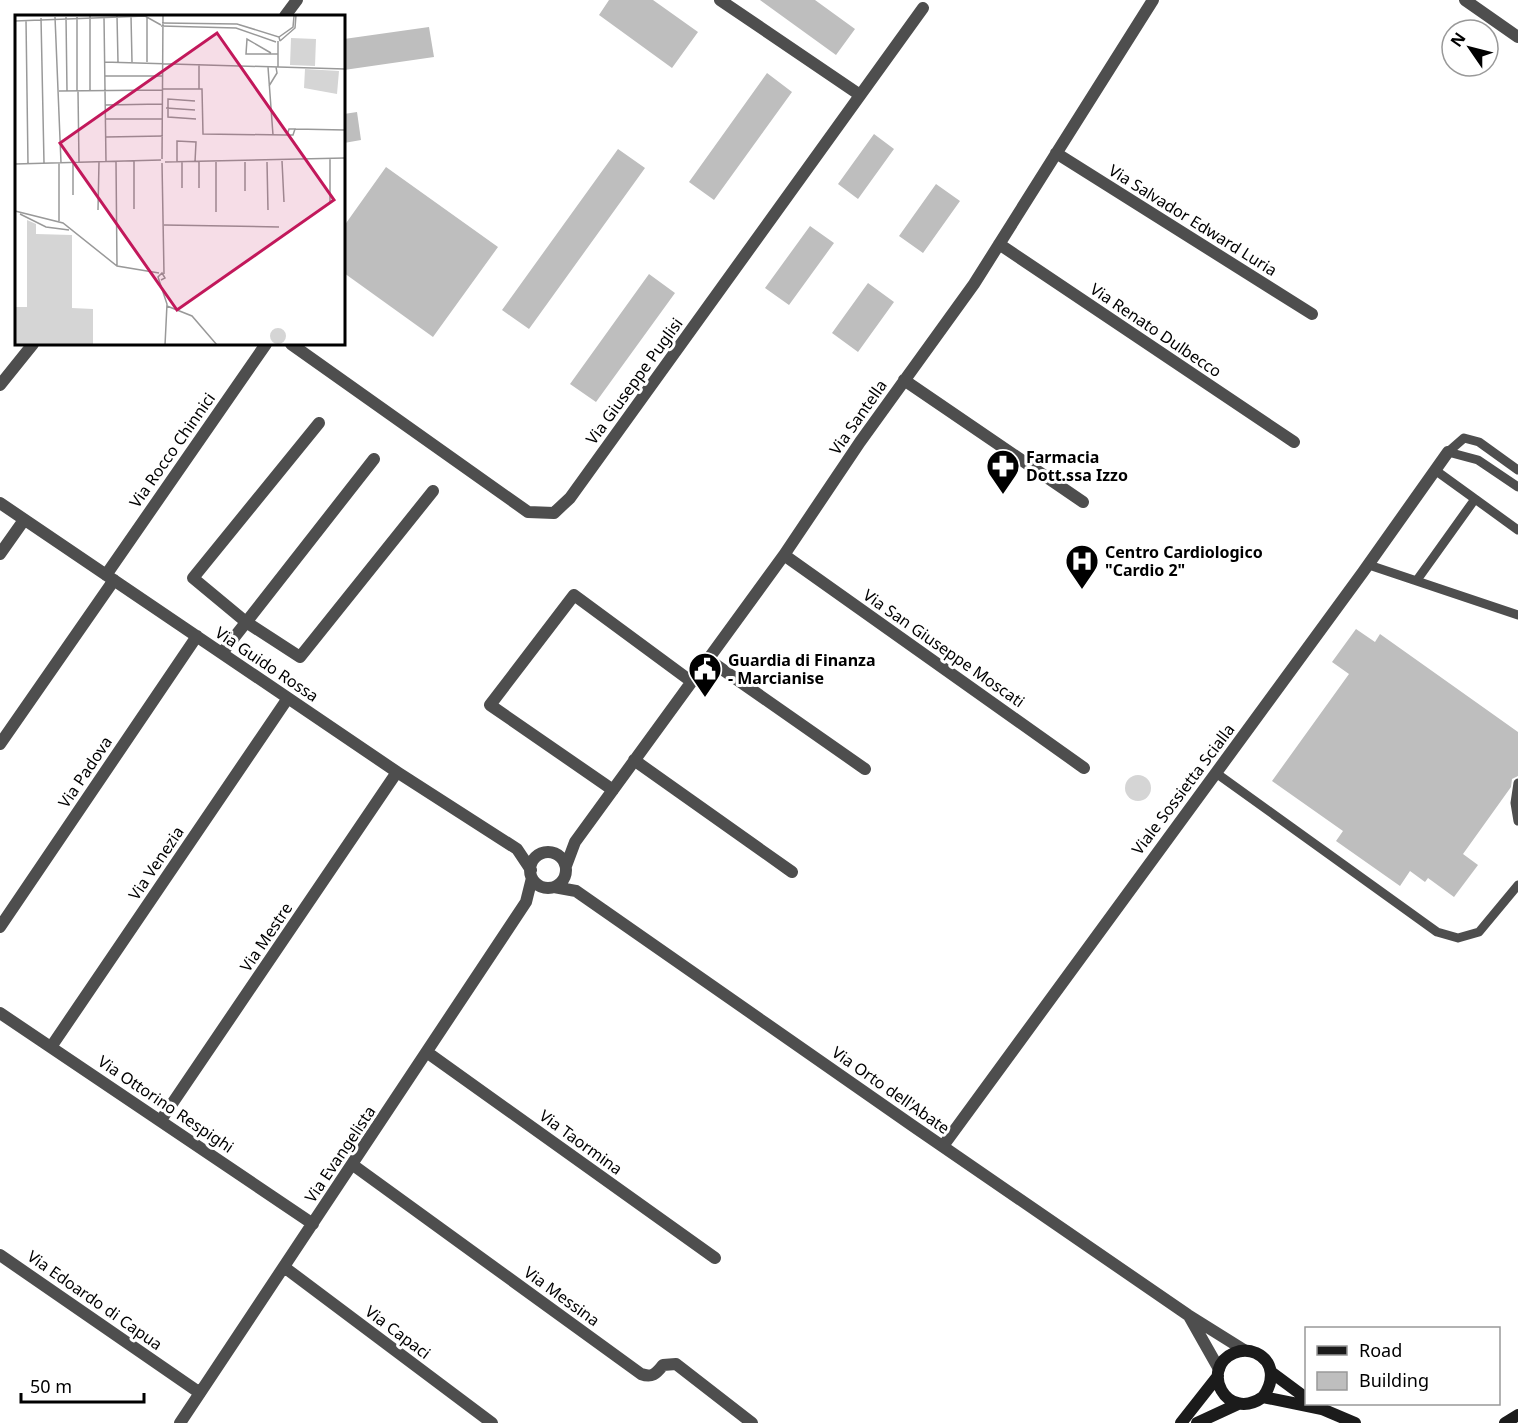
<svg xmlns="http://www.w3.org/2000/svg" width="1518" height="1423" font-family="'Noto Sans',sans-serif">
  <rect width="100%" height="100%" fill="#fff"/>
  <!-- green -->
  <path fill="#d5d5d5" d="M1125 788a13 13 0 1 1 26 0a13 13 0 1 1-26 0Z"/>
  <!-- building -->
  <path fill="#bebebe" d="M 609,0 L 653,0 L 698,32 L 672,68 L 599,15 Z
    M 760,0 L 815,0 L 855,29 L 836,55 Z
    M 429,27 L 434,57 L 344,70 L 344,39 Z
    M 767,73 L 792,92 L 714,200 L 689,182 Z
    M 357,112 L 361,140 L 344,143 L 344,114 Z
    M 874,134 L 894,149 L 858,199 L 838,184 Z
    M 618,149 L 645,168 L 529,329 L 502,310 Z
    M 386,167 L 498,247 L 433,337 L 344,273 L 344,226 Z
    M 936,184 L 960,201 L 923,253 L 899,236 Z
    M 810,226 L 834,243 L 789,305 L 765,288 Z
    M 649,274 L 675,293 L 596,402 L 570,384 Z
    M 868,283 L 894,302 L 858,352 L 832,333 Z
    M 1356,629 L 1375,642 L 1380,634 L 1518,732 L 1518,776 L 1512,779 L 1511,787 L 1463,854 L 1478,865 L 1454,897 L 1428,878 L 1425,882 L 1410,871 L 1400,886 L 1336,841 L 1343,831 L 1272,781 L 1349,674 L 1332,662 Z"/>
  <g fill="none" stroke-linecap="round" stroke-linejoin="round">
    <!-- lane -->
    <path stroke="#4e4e4e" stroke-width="9" d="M 1435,470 L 1518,530
      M 1518,470 L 1479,442 L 1464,438 L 1448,452 L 1478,460 L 1518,487
      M 1369,565 L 1518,615
      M 1417,580 L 1475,499
      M 1216,773 L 1437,932 L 1458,938 L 1479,932 L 1518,885
      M 1518,783 L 1515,803 L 1518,821"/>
    <!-- street -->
    <path stroke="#4e4e4e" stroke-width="12" d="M 720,0 L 860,95
      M 1465,0 L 1518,37
      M 285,16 L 297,0
      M 1056,153 L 1312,314
      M 999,244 L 1294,442
      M 291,344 L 528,512 L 554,513 L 570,498 L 923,8
      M 904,380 L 1083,502
      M 0,385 L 33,344
      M 319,423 L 193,578 L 246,622 L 300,657 L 433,491
      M 0,503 L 397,772 L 517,849 L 531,870
      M 0,554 L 24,520
      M 784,555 L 1084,768
      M 106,575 L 266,344
      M 222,653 L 374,459
      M 709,660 L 865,769
      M 0,744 L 114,580
      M 634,760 L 792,872
      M 613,790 L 490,705 L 574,595 L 692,682
      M530 870a18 18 0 1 1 36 0a18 18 0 1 1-36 0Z
      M 566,866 L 575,842 L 784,555 L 860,442 L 974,284 L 1153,0
      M 554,887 L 576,891 L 913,1126 L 1188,1315 L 1244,1350
      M 0,927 L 197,636
      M 0,1013 L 313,1224
      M 51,1047 L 288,698
      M 428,1053 L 715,1258
      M 161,1120 L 397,772
      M 943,1146 L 1363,572 L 1448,452
      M 353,1165 L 641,1374 C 652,1378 656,1374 663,1365 L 676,1364 L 752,1423
      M 0,1255 L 200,1393
      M 284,1267 L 492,1423
      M 1189,1316 L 1219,1369
      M 180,1423 L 526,902 L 532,878"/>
    <!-- secondary -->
    <path stroke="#1b1b1b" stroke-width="12" d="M 1271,1372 L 1306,1398
      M 1263,1397 C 1274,1382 1275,1362 1256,1353 C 1249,1350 1241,1350 1234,1353 C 1199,1368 1226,1423 1263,1397 L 1322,1409 L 1355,1423
      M 1181,1423 L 1218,1376
      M 1197,1423 L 1238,1404
      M 1505,1423 L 1518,1415"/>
  </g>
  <!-- icons -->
  <defs>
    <symbol id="pharmacy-pin" viewBox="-11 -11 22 30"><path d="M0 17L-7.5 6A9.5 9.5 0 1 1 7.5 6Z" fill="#000" stroke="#fff"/><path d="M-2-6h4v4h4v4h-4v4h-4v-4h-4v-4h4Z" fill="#fff"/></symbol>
    <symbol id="hospital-pin" viewBox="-11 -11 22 30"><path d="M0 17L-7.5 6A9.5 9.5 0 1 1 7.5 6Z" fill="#000" stroke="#fff"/><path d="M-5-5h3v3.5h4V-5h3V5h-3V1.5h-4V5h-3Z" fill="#fff"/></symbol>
    <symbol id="civic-pin" viewBox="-11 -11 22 30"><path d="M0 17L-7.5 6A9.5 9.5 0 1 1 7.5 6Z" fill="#000" stroke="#fff"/><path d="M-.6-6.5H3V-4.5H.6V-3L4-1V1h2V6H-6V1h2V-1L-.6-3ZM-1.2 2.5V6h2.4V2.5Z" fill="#fff"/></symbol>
  </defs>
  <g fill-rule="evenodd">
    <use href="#pharmacy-pin" x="984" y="447" width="38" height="52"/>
    <use href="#hospital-pin" x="1063" y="542" width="38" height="52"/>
    <use href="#civic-pin" x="686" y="650" width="38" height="52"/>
  </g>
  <g text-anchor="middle" stroke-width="6" stroke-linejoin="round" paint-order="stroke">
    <!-- street labels -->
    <g font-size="16" fill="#000" stroke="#fff">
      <text transform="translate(1193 220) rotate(32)" y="6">Via Salvador Edward Luria</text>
      <text transform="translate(1156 330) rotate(34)" y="6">Via Renato Dulbecco</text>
      <text transform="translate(634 381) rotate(-54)" y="6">Via Giuseppe Puglisi</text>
      <text transform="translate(858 417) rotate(-55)" y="6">Via Santella</text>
      <text transform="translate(172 450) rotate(-55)" y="6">Via Rocco Chinnici</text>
      <text transform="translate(944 648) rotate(35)" y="6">Via San Giuseppe Moscati</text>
      <text transform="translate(267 664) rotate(34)" y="6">Via Guido Rossa</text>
      <text transform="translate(85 772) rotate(-56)" y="6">Via Padova</text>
      <text transform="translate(1183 789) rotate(-53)" y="6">Viale Sossietta Scialla</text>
      <text transform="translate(156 863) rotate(-56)" y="6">Via Venezia</text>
      <text transform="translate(266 937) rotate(-56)" y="6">Via Mestre</text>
      <text transform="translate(891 1090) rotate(35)" y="6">Via Orto dell'Abate</text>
      <text transform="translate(166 1104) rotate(34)" y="6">Via Ottorino Respighi</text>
      <text transform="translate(581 1142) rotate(36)" y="6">Via Taormina</text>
      <text transform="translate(340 1154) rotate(-56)" y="6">Via Evangelista</text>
      <text transform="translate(562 1296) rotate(36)" y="6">Via Messina</text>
      <text transform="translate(95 1300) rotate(35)" y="6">Via Edoardo di Capua</text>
      <text transform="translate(398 1332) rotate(37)" y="6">Via Capaci</text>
    </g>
    <!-- poi labels -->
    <g font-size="16" font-weight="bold" fill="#000" stroke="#fff" text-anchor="start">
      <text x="1026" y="463">Farmacia<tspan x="1026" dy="18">Dott.ssa Izzo</tspan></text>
      <text x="1105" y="558">Centro Cardiologico<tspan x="1105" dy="18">"Cardio 2"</tspan></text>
      <text x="728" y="666">Guardia di Finanza<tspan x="728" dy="18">- Marcianise</tspan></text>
    </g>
  </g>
  <!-- overview -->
  <g transform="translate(15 15)">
    <rect width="330" height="330" fill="#fff"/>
    <path d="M 276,23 L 301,24 L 300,51 L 275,50 ZM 290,54 L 324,56 L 322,79 L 289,73 ZM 12,205 L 21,209 L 21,219 L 57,220 L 57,293 L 78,294 L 78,330 L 0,330 L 0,292 L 12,292 ZM255 321a8 8 0 1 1 16 0a8 8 0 1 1-16 0Z" fill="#d5d5d5"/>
    <path fill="none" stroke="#999" stroke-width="1.5" d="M 102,1 L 103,47M 116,1 L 117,47M 40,2 L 46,148M 51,2 L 52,76M 62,2 L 62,76M 89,2 L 91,147M 132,2 L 132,47M 26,3 L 29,148M 11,5 L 13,149M 0,6 L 130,1 L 146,10M 147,8 L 222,9 L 264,22 L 265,26M 146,11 L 221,13 L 261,27M 264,22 L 278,12 L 279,1M 265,26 L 280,13 L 281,0M 256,38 L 232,24 L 231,39 L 263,39M 89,47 L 330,54M 253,52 L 258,120M 263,52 L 263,26M 90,61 L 147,61M 254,71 L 262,58 L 261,52M 147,74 L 187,74 L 188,119 L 272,120M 184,74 L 184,49M 44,76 L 147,75M 63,76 L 64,148M 75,76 L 75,1M 180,86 L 153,84 L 153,102 L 181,104M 90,90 L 147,89M 151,93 L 180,95M 91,104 L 147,104M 274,114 L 280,114 L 278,120 L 272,120 ZM 280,114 L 330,115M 91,122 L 148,121M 147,144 L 148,0M 315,144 L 315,189M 267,146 L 269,187M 101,147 L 102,251M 150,147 L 330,143M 162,147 L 162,126 L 181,127 L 180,147M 184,147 L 184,173M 230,147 L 230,176M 252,147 L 253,195M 147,148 L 149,259M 0,149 L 146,145M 167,173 L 167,147M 58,180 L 58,148M 119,194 L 119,146M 83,195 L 84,147M 0,196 L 48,208 L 102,251 L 144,258M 201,197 L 201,147M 5,199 L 31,212 L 54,215M 44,206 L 44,148M 149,210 L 264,212M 146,265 L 150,263 L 147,258 L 143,262 L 152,289 L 150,330M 152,291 L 177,301 L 202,330"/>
    <path fill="#c2185b" fill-opacity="0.15" stroke="#c2185b" stroke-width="3" d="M 202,18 L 319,185 L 162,295 L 45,128 Z"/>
    <rect width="330" height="330" fill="none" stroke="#000" stroke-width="3"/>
  </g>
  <!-- legend -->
  <rect x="1305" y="1327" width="195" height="78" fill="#ffffff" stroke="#999999" stroke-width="1.5"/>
  <rect x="1317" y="1346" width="30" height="9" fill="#1b1b1b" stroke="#999999" stroke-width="1.5"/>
  <text x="1359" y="1357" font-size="18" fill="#000000">Road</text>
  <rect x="1317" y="1372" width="30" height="18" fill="#bebebe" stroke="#999999" stroke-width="1.5"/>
  <text x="1359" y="1387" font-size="18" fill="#000000">Building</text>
  <!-- north arrow -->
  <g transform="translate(1470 48) rotate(305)"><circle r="28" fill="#ffffff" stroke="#999999" stroke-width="1.5"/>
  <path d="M0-4.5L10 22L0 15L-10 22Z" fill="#000000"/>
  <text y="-9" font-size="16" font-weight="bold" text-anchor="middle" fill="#000000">N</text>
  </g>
  <!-- scale -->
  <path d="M21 1393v9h123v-9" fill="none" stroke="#000000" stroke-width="3"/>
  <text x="30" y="1393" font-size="18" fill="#000000" stroke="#ffffff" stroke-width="4.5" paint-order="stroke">50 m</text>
</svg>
